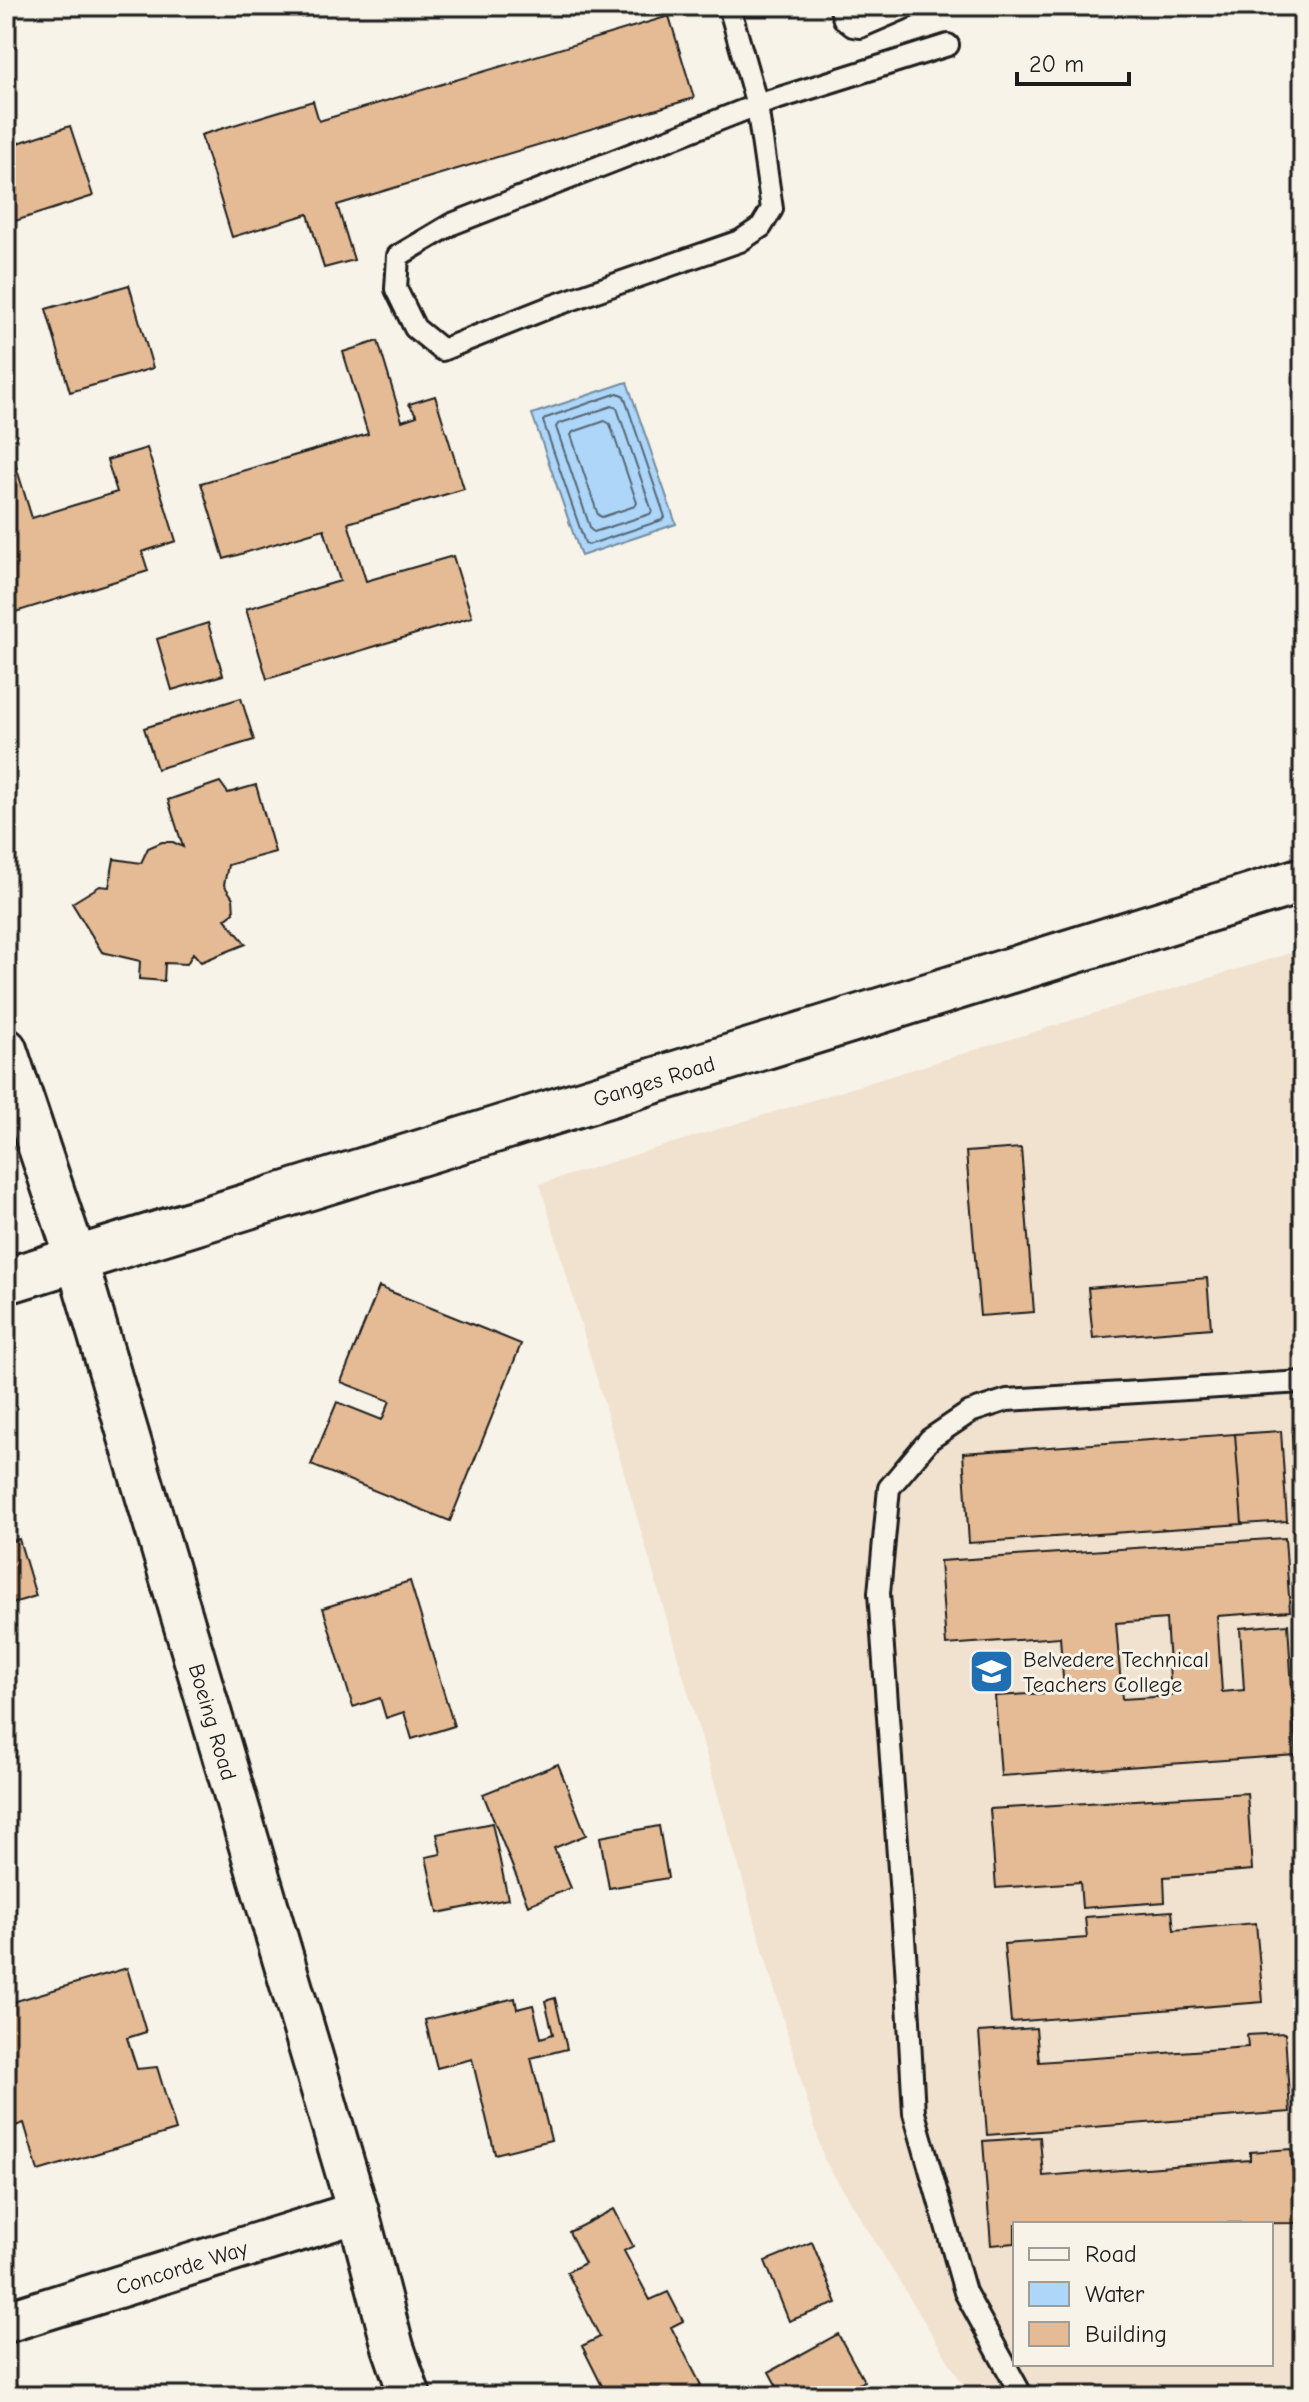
<svg xmlns="http://www.w3.org/2000/svg" width="1309" height="2402" font-family="'Comic Neue',sans-serif">
  <rect width="100%" height="100%" fill="#f7f3e8"/>
  <filter id="ink" filterUnits="userSpaceOnUse"><feTurbulence type="fractalNoise" baseFrequency=".0125" numOctaves="2"/><feDisplacementMap in="SourceGraphic" scale="16" xChannelSelector="R" yChannelSelector="G"/><feConvolveMatrix kernelMatrix="1 2 1 2 8 2 1 2 1" color-interpolation-filters="sRGB"/></filter>
  <g filter="url(#ink)">
    <!-- built -->
    <path fill="#f1e2cf" fill-rule="evenodd" d="M 1303,949 L 1303,2396 L 970,2396 L 824,2159 L 540,1184 ZM 1015,2224 L 1271,2224 L 1271,2364 L 1015,2364 Z"/>
    <!-- water -->
    <path fill="#add6f8" stroke="#738ca0" stroke-width="2" d="M 627,382 L 676,524 L 581,556 L 532,414 Z"/>
    <g fill="none" stroke-linecap="round" stroke-linejoin="round">
      <!-- shore -->
      <path stroke="#566674" stroke-width="2" d="M 618,393 L 624,396 L 665,517 L 662,520 L 588,545 L 585,543 L 543,421 L 546,418 Z
        M 612,406 L 617,408 L 652,511 L 650,514 L 594,532 L 591,530 L 556,427 L 558,424 Z
        M 605,421 L 610,424 L 637,503 L 635,506 L 602,517 L 598,515 L 571,435 L 573,432 Z"/>
    </g>
    <!-- building -->
    <path fill="#e4bb95" stroke="#1c1c1c" stroke-width="2" fill-rule="evenodd" d="M 299,6 L 338,6 L 302,17 Z
      M 669,16 L 694,98 L 337,205 L 354,260 L 324,268 L 308,214 L 232,237 L 201,135 L 313,101 L 319,121 Z
      M 70,126 L 93,196 L 6,224 L 6,147 Z
      M 129,285 L 153,368 L 70,392 L 46,309 Z
      M 378,341 L 402,421 L 417,416 L 409,404 L 435,396 L 464,489 L 348,523 L 366,581 L 453,556 L 472,617 L 267,679 L 246,609 L 340,581 L 324,529 L 224,559 L 201,483 L 368,434 L 343,352 Z
      M 147,448 L 176,541 L 142,552 L 148,571 L 6,615 L 6,452 L 11,450 L 32,518 L 117,492 L 107,460 Z
      M 208,623 L 223,675 L 172,690 L 157,639 Z
      M 241,698 L 254,740 L 157,769 L 144,728 Z
      M 220,782 L 228,793 L 256,785 L 275,852 L 228,865 L 224,885 L 233,898 L 234,912 L 225,919 L 246,944 L 201,962 L 193,953 L 187,964 L 165,963 L 164,981 L 139,979 L 140,961 L 102,952 L 72,903 L 100,886 L 109,887 L 114,859 L 141,863 L 148,848 L 162,842 L 173,842 L 183,847 L 168,800 Z
      M 1021,1148 L 1034,1312 L 980,1316 L 966,1152 Z
      M 1207,1278 L 1211,1328 L 1093,1338 L 1088,1288 Z
      M 379,1287 L 521,1344 L 450,1521 L 311,1465 L 337,1402 L 382,1420 L 390,1401 L 341,1382 Z
      M 1281,1431 L 1287,1521 L 1242,1524 L 1235,1434 Z
      M 1303,1433 L 1303,1515 L 1297,1515 L 1292,1434 Z
      M 1235,1434 L 1242,1524 L 969,1543 L 963,1453 Z
      M 1285,1538 L 1290,1611 L 1217,1616 L 1222,1692 L 1244,1690 L 1240,1628 L 1288,1624 L 1296,1755 L 1001,1776 L 995,1696 L 1064,1692 L 1060,1637 L 946,1645 L 940,1561 ZM 1166,1619 L 1171,1696 L 1122,1699 L 1116,1623 Z
      M 19,1539 L 36,1596 L 6,1605 L 6,1543 Z
      M 1298,1539 L 1303,1539 L 1302,1612 Z
      M 410,1581 L 454,1726 L 412,1739 L 404,1712 L 386,1718 L 380,1698 L 353,1707 L 323,1608 Z
      M 558,1764 L 586,1835 L 554,1848 L 571,1888 L 528,1905 L 483,1794 Z
      M 1247,1793 L 1252,1870 L 1164,1877 L 1165,1902 L 1082,1908 L 1080,1882 L 996,1888 L 990,1809 Z
      M 492,1823 L 508,1899 L 438,1913 L 426,1857 L 441,1854 L 437,1834 Z
      M 659,1826 L 668,1878 L 609,1888 L 600,1837 Z
      M 1172,1911 L 1174,1930 L 1256,1923 L 1263,2002 L 1011,2022 L 1004,1944 L 1087,1938 L 1085,1917 Z
      M 127,1968 L 146,2032 L 127,2038 L 137,2069 L 157,2067 L 176,2130 L 38,2171 L 24,2123 L 6,2129 L 6,2077 L 9,2076 L 6,2066 L 6,2004 Z
      M 515,1998 L 517,2009 L 533,2005 L 541,2038 L 553,2034 L 545,2001 L 555,1998 L 567,2049 L 531,2058 L 551,2140 L 495,2154 L 472,2059 L 437,2068 L 425,2020 Z
      M 1036,2028 L 1039,2062 L 1248,2047 L 1247,2035 L 1285,2033 L 1290,2112 L 987,2135 L 979,2032 Z
      M 1040,2137 L 1043,2176 L 1250,2160 L 1250,2152 L 1291,2149 L 1297,2223 L 1015,2224 L 1015,2243 L 991,2245 L 983,2141 Z
      M 614,2209 L 633,2246 L 624,2251 L 650,2300 L 668,2292 L 683,2321 L 671,2327 L 701,2385 L 678,2396 L 607,2396 L 582,2346 L 600,2337 L 567,2272 L 585,2263 L 569,2232 Z
      M 812,2242 L 837,2303 L 789,2321 L 765,2261 Z
      M 838,2334 L 864,2381 L 843,2393 L 844,2396 L 782,2396 L 769,2372 Z"/>
    <g fill="none" stroke-linecap="round" stroke-linejoin="round">
      <defs>
        <path id="lane" d="M 729,6 L 757,105 L 772,209 L 761,227 L 740,241 L 550,307 L 442,350 L 415,328 L 396,289 L 398,256 L 452,224 L 757,105 L 948,45
          M 840,6 L 844,19 L 853,26 L 860,27 L 909,6
          M 1022,2396 L 965,2292 L 914,2113 L 906,1966 L 879,1593 L 889,1488 L 930,1439 L 970,1412 L 1007,1400 L 1303,1382"/>
        <g id="street">
          <path id="s1" d="M 6,1049 L 76,1258 L 358,2212 L 393,2347 L 410,2396"/>
          <path id="s2" d="M 6,2322 L 358,2212"/>
        </g>
        <g id="secondary">
          <path id="s3" d="M 6,1281 L 1303,880"/>
        </g>
      </defs>
      <!-- lane casing -->
      <use href="#lane" stroke="#1c1c1c" stroke-width="26"/>
      <!-- street casing -->
      <use href="#street" stroke="#1c1c1c" stroke-width="46"/>
      <!-- secondary casing -->
      <use href="#secondary" stroke="#1c1c1c" stroke-width="50"/>
      <!-- lane -->
      <use href="#lane" stroke="#f7f3e8" stroke-width="20"/>
      <!-- street -->
      <use href="#street" stroke="#f7f3e8" stroke-width="40"/>
      <!-- secondary -->
      <use href="#secondary" stroke="#f7f3e8" stroke-width="44"/>
    </g>
  </g>
  <!-- icons -->
  <defs>
    <symbol id="university-square" viewBox="-11 -11 22 22"><rect x="-9" y="-9" width="18" height="18" rx="4" fill="#1f6fb2" stroke="#f7f3e8"/><path d="M0-5L7-2L0 1L-7-2ZM-4 1L0 2.5L4 1V4Q0 6-4 4Z" fill="#fff"/></symbol>
  </defs>
  <g fill-rule="evenodd">
    <use href="#university-square" x="966" y="1646" width="51" height="51"/>
  </g>
  <g text-anchor="middle" stroke-width="6" stroke-linejoin="round" paint-order="stroke">
    <!-- street labels -->
    <g font-size="22" fill="#1c1c1c" stroke="#f7f3e8">
      <text dy="8" stroke="none"><textPath href="#s3" startOffset="678">Ganges Road</textPath></text>
      <text dy="8" stroke="none"><textPath href="#s1" startOffset="704">Boeing Road</textPath></text>
      <text dy="8" stroke="none"><textPath href="#s2" startOffset="184">Concorde Way</textPath></text>
    </g>
    <!-- poi labels -->
    <g font-size="22" fill="#1c1c1c" stroke="#f7f3e8" text-anchor="start">
      <text x="1023" y="1667">Belvedere Technical<tspan x="1023" dy="25">Teachers College</tspan></text>
    </g>
  </g>
  <!-- margin -->
  <rect width="1309" height="2402" fill="none" stroke="#f7f3e8" stroke-width="32"/>
  <rect x="16" y="16" width="1277" height="2370" fill="none" stroke="#1c1c1c" stroke-width="3" filter="url(#ink)"/>
  <!-- legend -->
  <rect x="1013" y="2222" width="260" height="144" fill="#f7f3e8" stroke="#9f9d96" stroke-width="2"/>
  <rect x="1029" y="2248" width="40" height="12" fill="#f7f3e8" stroke="#9f9d96" stroke-width="2"/>
  <text x="1085" y="2262" font-size="24" fill="#1c1c1c">Road</text>
  <rect x="1029" y="2282" width="40" height="24" fill="#add6f8" stroke="#9f9d96" stroke-width="2"/>
  <text x="1085" y="2302" font-size="24" fill="#1c1c1c">Water</text>
  <rect x="1029" y="2322" width="40" height="24" fill="#e4bb95" stroke="#9f9d96" stroke-width="2"/>
  <text x="1085" y="2342" font-size="24" fill="#1c1c1c">Building</text>
  <!-- scale -->
  <path d="M1017 72v12h112v-12" fill="none" stroke="#1c1c1c" stroke-width="4"/>
  <text x="1029" y="72" font-size="24" fill="#1c1c1c" stroke="#f7f3e8" stroke-width="6" paint-order="stroke">20 m</text>
</svg>
